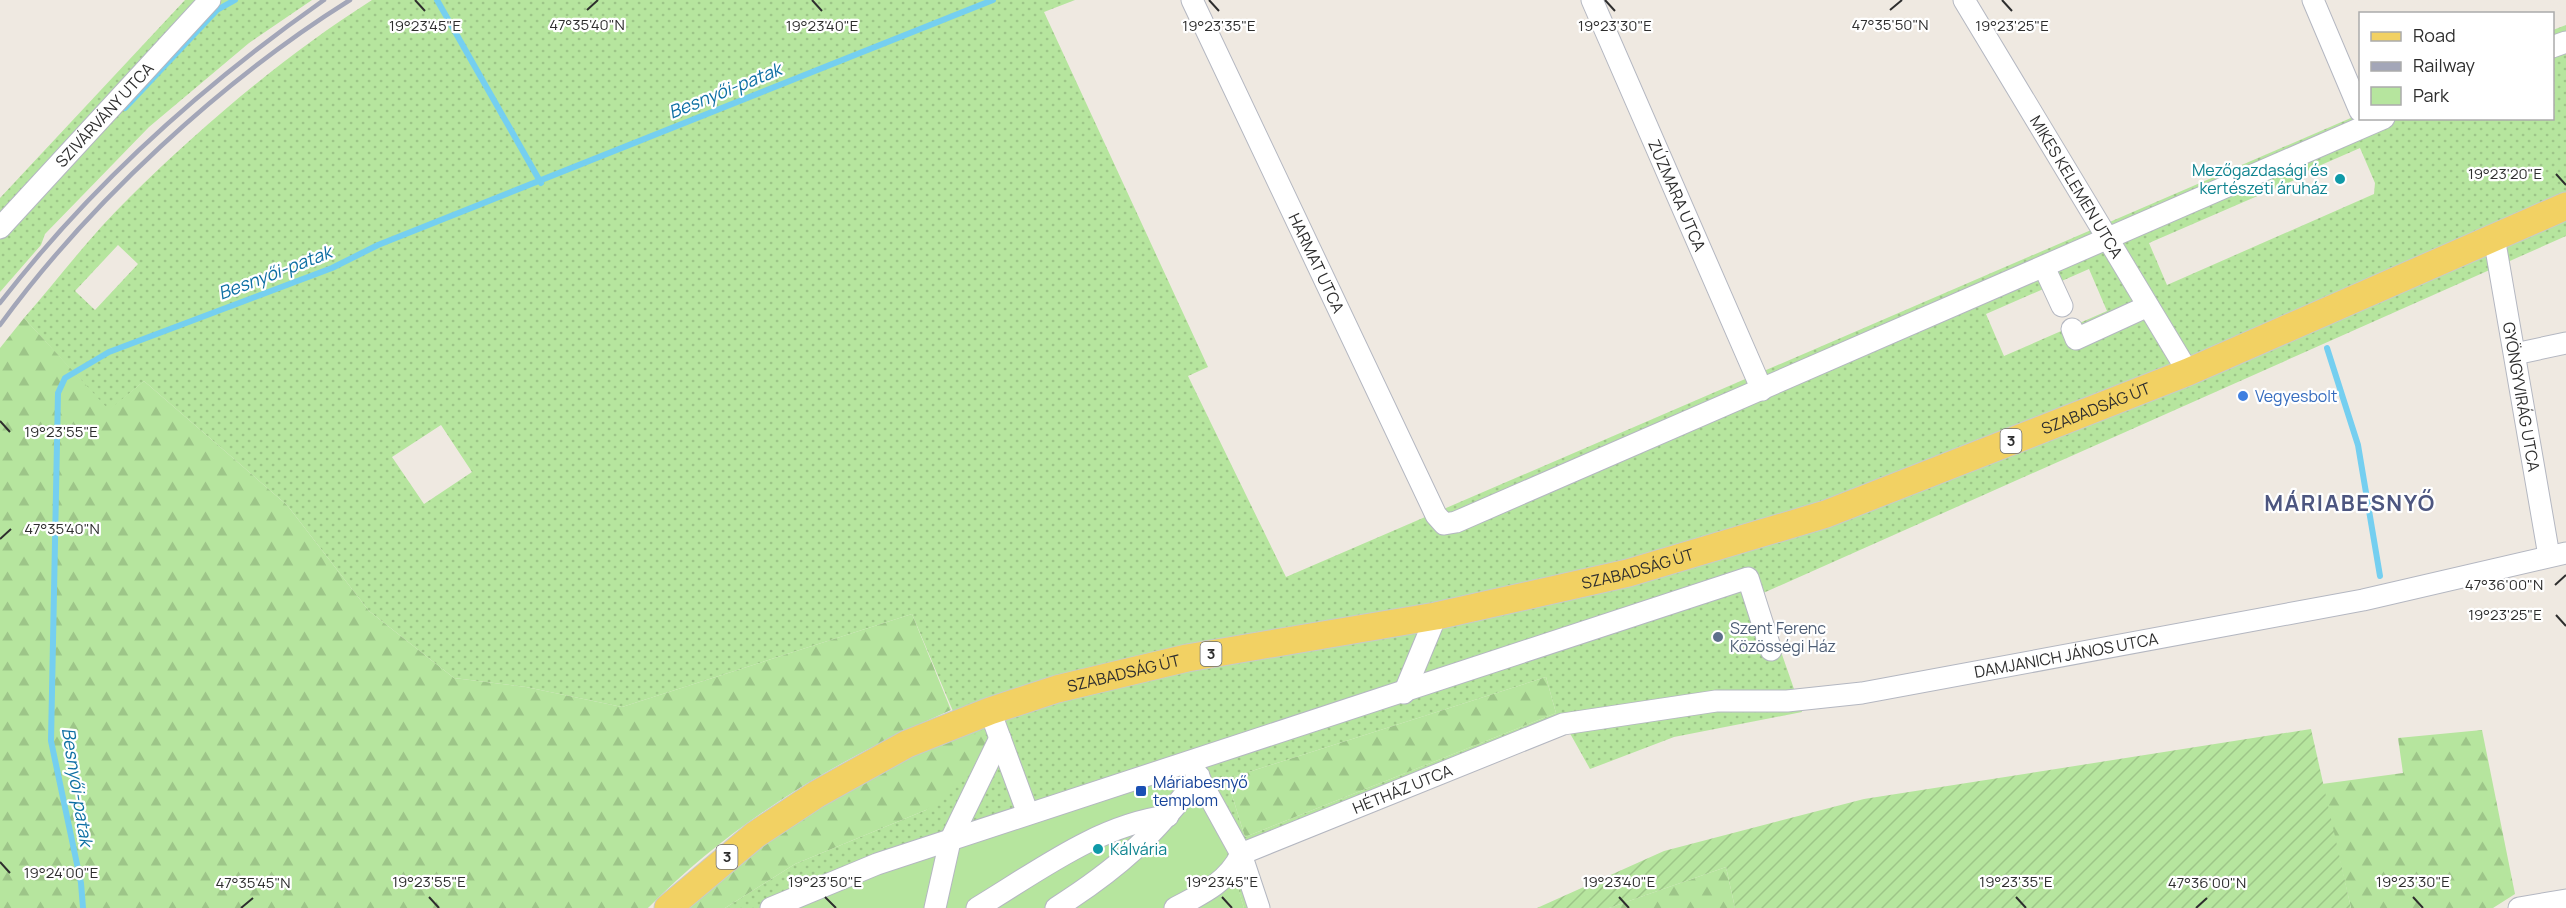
<svg xmlns="http://www.w3.org/2000/svg" width="2566" height="908" font-family="Manrope,sans-serif">
  <defs>
    <pattern id="grass-dots" width="8" height="8" patternUnits="userSpaceOnUse" patternTransform="scale(1.5)"><rect width="8" height="8" fill="#b6e59e"/><path d="M2 2h.1M6 6h.1" fill="none" stroke="#9dc588" stroke-width="1.8" stroke-linecap="round"/></pattern>
    <pattern id="forest-firs" width="22" height="20" patternUnits="userSpaceOnUse" patternTransform="scale(1.5)"><rect width="22" height="20" fill="#b6e59e"/><path d="M5 1l3.5 6h-7zM16 11l3.5 6h-7z" fill="#9dc588"/></pattern>
    <pattern id="garden-furrows" width="10" height="10" patternUnits="userSpaceOnUse" patternTransform="scale(1.5)"><rect width="10" height="10" fill="#b6e59e"/><path d="M-1 1l2-2M0 10L10 0M9 11l2-2" fill="none" stroke="#9dc588"/></pattern>
  </defs>
  <rect width="100%" height="100%" fill="#efe9e1"/>
  <!-- grass -->
  <path fill="url(#grass-dots)" fill-rule="evenodd" d="M 185,0 L 312,0 L 249,43 L 149,127 L 45,234 L 41,245 L 0,292 L 0,198 Z
    M 372,0 L 1075,0 L 1044,12 L 1208,367 L 1188,376 L 1286,577 L 2360,114 L 2360,118 L 2552,118 L 2553,30 L 2566,25 L 2566,236 L 1761,594 L 1802,712 L 1674,737 L 1590,769 L 1567,728 L 1252,860 L 1265,908 L 1244,908 L 1228,856 L 788,908 L 725,908 L 795,864 L 926,810 L 963,735 L 912,614 L 622,707 L 526,687 L 454,678 L 369,611 L 287,505 L 144,381 L 109,411 L 24,318 C 59,278 91,235 129,198 C 203,125 284,56 372,0 ZM 2360,148 L 2375,183 L 2374,194 L 2167,285 L 2149,243 L 2306,175 L 2305,172 ZM 118,245 L 138,264 L 95,310 L 75,291 ZM 2089,269 L 2107,311 L 2004,356 L 1986,314 ZM 441,425 L 472,472 L 424,504 L 392,457 ZM 1546,677 L 1556,713 L 1245,837 L 1227,779 Z"/>
  <!-- forest -->
  <path fill="url(#forest-firs)" d="M 24,318 L 109,410 L 144,381 L 287,505 L 369,611 L 454,678 L 526,687 L 622,707 L 912,614 L 951,710 C 838,759 736,819 648,908 L 0,908 L 0,348 Z
    M 1546,677 L 1556,713 L 1245,837 L 1227,779 Z
    M 2482,730 L 2515,894 L 2493,908 L 2351,908 L 2322,784 L 2403,773 L 2398,738 Z
    M 977,734 L 988,740 L 980,761 L 971,772 L 926,810 L 795,864 L 725,908 L 685,908 L 760,844 L 814,808 L 912,755 L 963,735 Z
    M 1726,867 L 1735,908 L 1609,908 Z"/>
  <!-- park -->
  <path fill="#b6e59e" d="M 1155,783 C 1168,785 1183,786 1194,794 C 1217,811 1236,880 1244,908 L 788,908 L 872,875 Z"/>
  <!-- garden -->
  <path fill="url(#garden-furrows)" d="M 2311,729 L 2351,908 L 1735,908 L 1726,867 L 1609,908 L 1537,908 L 1664,851 L 1864,799 Z"/>
  <g fill="none" stroke-linecap="round" stroke-linejoin="round">
    <!-- stream -->
    <path stroke="#75cff0" stroke-width="6" d="M 437,0 L 541,183
      M 125,108 L 217,10 L 235,0
      M 2327,348 L 2358,445 L 2380,576
      M 83,908 L 81,883 L 51,741 L 58,393 L 65,378 L 109,352 L 332,268 L 378,245 L 993,0"/>
    <defs>
      <g id="minor">
        <path id="s1" d="M 1192,0 L 1436,515 L 1444,524 L 1456,522 L 2384,118"/>
        <path id="s2" d="M 1592,0 L 1762,390"/>
        <path id="s3" d="M 1964,0 L 2188,372"/>
        <path d="M 2313,0 L 2360,111"/>
        <path d="M 2552,47 L 2566,42"/>
        <path id="s4" d="M 0,228 L 210,0"/>
        <path id="s5" d="M 2494,237 L 2549,556"/>
        <path d="M 2044,267 L 2062,306"/>
        <path d="M 2072,329 L 2076,339 L 2148,306"/>
        <path d="M 2515,354 L 2566,343"/>
        <path d="M 1404,693 L 1436,616"/>
        <path d="M 990,711 L 1028,814"/>
        <path d="M 1193,767 L 1241,854 L 1259,908"/>
        <path id="s6" d="M 1241,854 L 1563,724 L 1716,701 L 1787,701 L 1862,693 L 2363,600 L 2566,553"/>
        <path d="M 771,908 L 877,864 L 1748,578 L 1771,650"/>
        <path d="M 935,908 L 950,841 L 1000,738"/>
        <path d="M 977,908 C 1037,872 1098,825 1168,816"/>
        <path d="M 1056,908 C 1119,868 1154,836 1199,776"/>
        <path d="M 1175,908 C 1202,894 1228,882 1241,854"/>
        <path d="M 2519,908 L 2566,900"/>
      </g>
      <g id="major">
        <path id="s7" d="M 668,908 L 755,835 L 817,794 L 907,744 L 990,711 L 1057,689 L 1187,658 L 1436,616 L 1628,573 L 1826,514 L 2188,372 L 2566,206"/>
      </g>
    </defs>
    <!-- minor casing -->
    <use href="#minor" stroke="#b4b7c1" stroke-width="23"/>
    <!-- major casing -->
    <use href="#major" stroke="#c9c9c9" stroke-width="29"/>
    <!-- minor -->
    <use href="#minor" stroke="#fff" stroke-width="21"/>
    <!-- major -->
    <use href="#major" stroke="#f2d163" stroke-width="27"/>
    <!-- rail -->
    <path stroke="#a3a6b8" stroke-width="4.5" d="M 0,303 C 91,185 203,85 324,0
      M 0,325 C 89,203 222,80 350,0"/>
  </g>
  <!-- ticks -->
  <path fill="none" stroke="#2e2e2e" stroke-width="2" d="M 415,0 L 425,11M 812,0 L 822,11M 1209,0 L 1219,11M 1605,0 L 1615,11M 2002,0 L 2012,11M 587,10 L 598,0M 1890,10 L 1902,0M 2556,174 L 2566,185M 0,421 L 10,432M 0,539 L 11,529M 2555,585 L 2566,575M 2556,615 L 2566,626M 0,862 L 10,873M 429,897 L 439,908M 825,897 L 836,908M 1222,897 L 1232,908M 1619,897 L 1629,908M 2016,897 L 2026,908M 2413,897 L 2423,908M 241,908 L 253,898M 2196,908 L 2207,898"/>
  <!-- markers -->
  <g fill="#0f9aa8" stroke="#fff" stroke-width="2">
    <circle cx="2340" cy="179" r="6"/>
    <circle cx="1098" cy="849" r="6"/>
  </g>
  <circle fill="#3f7fe0" stroke="#fff" stroke-width="2" cx="2243" cy="396" r="6"/>
  <circle fill="#5c6f8a" stroke="#fff" stroke-width="2" cx="1718" cy="637" r="6"/>
  <rect fill="#1a4fb4" stroke="#fff" stroke-width="2" x="1135" y="785" width="12" height="12" rx="3"/>
  <g text-anchor="middle" stroke-width="4.5" stroke-linejoin="round" paint-order="stroke">
    <!-- shield labels -->
    <g fill="#fff" stroke="#6d6d6d" stroke-width="1.5">
      <rect x="2000.5" y="429" width="21" height="24" rx="4.5"/>
      <rect x="1200.5" y="642" width="21" height="24" rx="4.5"/>
      <rect x="716.5" y="845" width="21" height="24" rx="4.5"/>
    </g>
    <g font-size="15" font-weight="bold" fill="#2e2e2e">
      <text x="2011" y="446">3</text>
      <text x="1211" y="659">3</text>
      <text x="727" y="862">3</text>
    </g>
    <!-- street labels -->
    <g font-size="16" fill="#2e2e2e" stroke="#fff">
      <text dy="6" stroke="none"><textPath href="#s4" startOffset="154">SZIVÁRVÁNY UTCA</textPath></text>
      <text dy="6" stroke="none"><textPath href="#s3" startOffset="218">MIKES KELEMEN UTCA</textPath></text>
      <text dy="6" stroke="none"><textPath href="#s2" startOffset="213">ZÚZMARA UTCA</textPath></text>
      <text dy="6" stroke="none"><textPath href="#s1" startOffset="291">HARMAT UTCA</textPath></text>
      <text dy="6" stroke="none"><textPath href="#s5" startOffset="162">GYÖNGYVIRÁG UTCA</textPath></text>
      <text dy="6" stroke="none"><textPath href="#s7" startOffset="1530">SZABADSÁG ÚT</textPath></text>
      <text dy="6" stroke="none"><textPath href="#s7" startOffset="1044">SZABADSÁG ÚT</textPath></text>
      <text dy="6" stroke="none"><textPath href="#s6" startOffset="856">DAMJANICH JÁNOS UTCA</textPath></text>
      <text dy="6" stroke="none"><textPath href="#s7" startOffset="519">SZABADSÁG ÚT</textPath></text>
      <text dy="6" stroke="none"><textPath href="#s6" startOffset="174">HÉTHÁZ UTCA</textPath></text>
    </g>
    <!-- culture labels -->
    <g font-size="16" fill="#0d838f" stroke="#fff" text-anchor="end">
      <text x="2328" y="176">Mezőgazdasági és<tspan x="2328" dy="18">kertészeti áruház</tspan></text>
      <text x="1110" y="855" text-anchor="start">Kálvária</text>
    </g>
    <!-- shop labels -->
    <g font-size="16" fill="#366cbe" stroke="#fff" text-anchor="start">
      <text x="2255" y="402">Vegyesbolt</text>
    </g>
    <!-- service labels -->
    <g font-size="16" fill="#4e5e75" stroke="#fff" text-anchor="start">
      <text x="1730" y="634">Szent Ferenc<tspan x="1730" dy="18">Közösségi Ház</tspan></text>
    </g>
    <!-- transit labels -->
    <g font-size="16" fill="#164399" stroke="#fff" text-anchor="start">
      <text x="1153" y="788">Máriabesnyő<tspan x="1153" dy="18">templom</tspan></text>
    </g>
    <!-- water labels -->
    <g font-size="18" font-style="italic" fill="#0d6fa3" stroke="#fff">
      <text transform="translate(725 91) rotate(-22)" y="6">Besnyői-patak</text>
      <text transform="translate(275 273) rotate(-21)" y="6">Besnyői-patak</text>
      <text transform="translate(77 787) rotate(81)" y="6">Besnyői-patak</text>
    </g>
    <!-- district labels -->
    <g font-size="22" font-weight="bold" letter-spacing="1.5" fill="#4d5680" stroke="#fff">
      <text x="2350" y="511">MÁRIABESNYŐ</text>
    </g>
  </g>
  <g font-size="15" text-anchor="middle" fill="#2e2e2e" stroke="#fff" stroke-width="4.5" stroke-linejoin="round" paint-order="stroke">
    <text x="587" y="30">47°35'40"N</text>
    <text x="1890" y="30">47°35'50"N</text>
    <text x="425" y="31">19°23'45"E</text>
    <text x="822" y="31">19°23'40"E</text>
    <text x="1219" y="31">19°23'35"E</text>
    <text x="1615" y="31">19°23'30"E</text>
    <text x="2012" y="31">19°23'25"E</text>
    <text x="2505" y="179">19°23'20"E</text>
    <text x="61" y="437">19°23'55"E</text>
    <text x="62" y="534">47°35'40"N</text>
    <text x="2504" y="590">47°36'00"N</text>
    <text x="2505" y="620">19°23'25"E</text>
    <text x="61" y="878">19°24'00"E</text>
    <text x="429" y="887">19°23'55"E</text>
    <text x="825" y="887">19°23'50"E</text>
    <text x="1222" y="887">19°23'45"E</text>
    <text x="1619" y="887">19°23'40"E</text>
    <text x="2016" y="887">19°23'35"E</text>
    <text x="2413" y="887">19°23'30"E</text>
    <text x="253" y="888">47°35'45"N</text>
    <text x="2207" y="888">47°36'00"N</text>
  </g>
  <!-- legend -->
  <rect x="2359" y="12" width="195" height="108" fill="#ffffff" stroke="#ababab" stroke-width="1.5"/>
  <rect x="2371" y="32" width="30" height="9" fill="#f2d163" stroke="#ababab" stroke-width="1.5"/>
  <text x="2413" y="42" font-size="18" fill="#2e2e2e">Road</text>
  <rect x="2371" y="62" width="30" height="9" fill="#a3a6b8" stroke="#ababab" stroke-width="1.5"/>
  <text x="2413" y="72" font-size="18" fill="#2e2e2e">Railway</text>
  <rect x="2371" y="87" width="30" height="18" fill="#b6e59e" stroke="#ababab" stroke-width="1.5"/>
  <text x="2413" y="102" font-size="18" fill="#2e2e2e">Park</text>
</svg>
